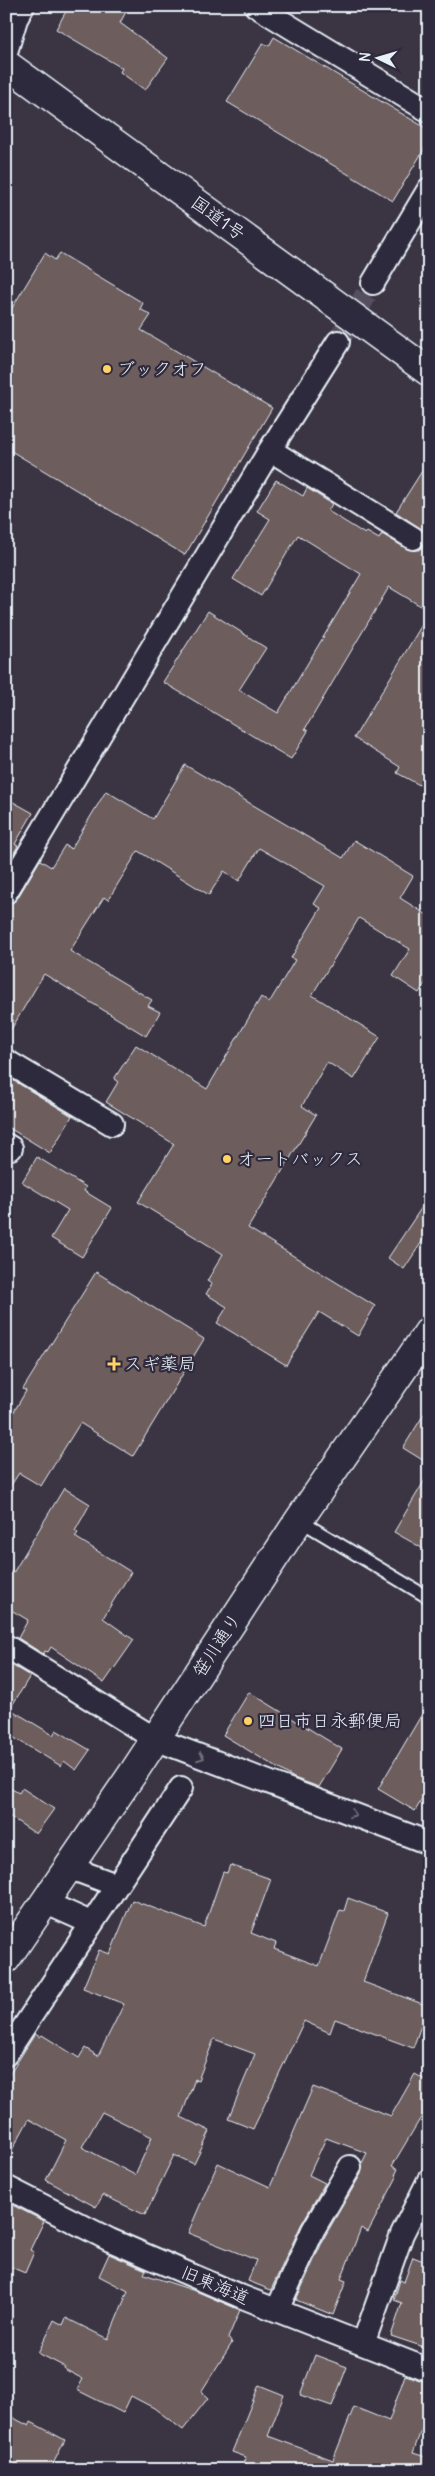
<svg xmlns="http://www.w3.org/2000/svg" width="435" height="2476" font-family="Delius,'Klee One',sans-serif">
  <rect width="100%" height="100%" fill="#3b3443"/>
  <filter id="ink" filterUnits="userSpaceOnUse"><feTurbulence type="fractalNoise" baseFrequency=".02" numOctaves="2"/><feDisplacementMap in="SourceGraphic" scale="10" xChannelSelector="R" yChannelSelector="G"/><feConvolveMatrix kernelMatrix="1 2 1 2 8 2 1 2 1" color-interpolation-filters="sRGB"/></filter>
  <g filter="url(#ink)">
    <!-- building -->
    <path fill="#6d5d5b" stroke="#e8f1f8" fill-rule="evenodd" d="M 69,6 L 129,6 L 120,23 L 168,58 L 145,90 L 120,72 L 122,68 L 56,29 Z
      M 274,37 L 429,130 L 429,141 L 393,201 L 227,102 L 263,43 L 269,46 Z
      M 45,253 L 55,260 L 60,253 L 143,303 L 140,309 L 151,315 L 141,330 L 272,408 L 185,555 L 6,448 L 6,318 Z
      M 429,460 L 429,611 L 389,587 L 305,729 L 308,731 L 291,759 L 163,682 L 208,611 L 266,648 L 239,690 L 278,713 L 361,574 L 298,535 L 261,596 L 233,579 L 270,519 L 257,511 L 276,480 L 303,496 L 307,488 L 332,504 L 328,511 L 365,534 L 367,532 L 379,539 L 382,534 L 407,549 L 419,550 L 424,544 L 426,538 L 424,531 L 396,512 Z
      M 429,613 L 429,790 L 397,773 L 400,767 L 354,738 Z
      M 185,765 L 343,858 L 354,840 L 413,876 L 400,898 L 429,916 L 429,977 L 419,993 L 393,976 L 410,949 L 359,918 L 312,995 L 380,1037 L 354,1079 L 327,1062 L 302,1106 L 316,1115 L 248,1228 L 375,1306 L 358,1336 L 319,1312 L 286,1365 L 217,1323 L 227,1307 L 206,1294 L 212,1284 L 207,1281 L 223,1254 L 138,1202 L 174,1144 L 106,1102 L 118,1082 L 114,1079 L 136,1045 L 207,1089 L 261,997 L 269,1003 L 295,960 L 291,958 L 321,908 L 314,904 L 325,886 L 259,848 L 239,881 L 224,871 L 209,895 L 138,851 L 108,900 L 104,897 L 70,951 L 152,1000 L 148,1006 L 160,1012 L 146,1036 L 44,974 L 6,1038 L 6,905 L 17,899 L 40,860 L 51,867 L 65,845 L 71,849 L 106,791 L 153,819 Z
      M 6,798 L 33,813 L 15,844 L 18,846 L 6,866 Z
      M 6,1076 L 72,1116 L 50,1153 L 6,1126 Z
      M 37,1157 L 86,1187 L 84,1191 L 112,1208 L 82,1257 L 51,1238 L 68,1210 L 22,1182 Z
      M 428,1198 L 429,1231 L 404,1269 L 388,1258 Z
      M 96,1272 L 204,1339 L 133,1456 L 80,1423 L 41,1486 L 19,1473 L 6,1493 L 6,1425 L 26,1391 L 23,1389 Z
      M 429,1406 L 429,1464 L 403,1448 Z
      M 429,1473 L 429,1552 L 394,1532 Z
      M 64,1488 L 90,1504 L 75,1531 L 78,1533 L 75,1537 L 131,1572 L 103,1618 L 134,1640 L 104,1683 L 51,1647 L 48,1652 L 45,1651 L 43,1654 L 18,1638 L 28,1620 L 6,1607 L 6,1569 L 13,1573 Z
      M 6,1662 L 30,1676 L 10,1709 L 53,1735 L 56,1730 L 90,1750 L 76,1770 L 64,1761 L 61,1766 L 6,1733 Z
      M 249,1692 L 342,1749 L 319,1787 L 294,1778 L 223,1735 Z
      M 429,1702 L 429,1788 L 415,1811 L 378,1789 Z
      M 6,1786 L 19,1793 L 22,1788 L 54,1809 L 36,1834 L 6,1814 Z
      M 230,1865 L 271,1879 L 251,1933 L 276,1943 L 274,1949 L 319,1966 L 340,1910 L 344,1911 L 348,1898 L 388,1913 L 363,1982 L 428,2006 L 413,2048 L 335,2019 L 330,2033 L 304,2021 L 253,2129 L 228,2119 L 255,2054 L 214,2039 L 198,2080 L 195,2079 L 181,2117 L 210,2131 L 194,2164 L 174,2155 L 145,2215 L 103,2195 L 96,2207 L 46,2180 L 66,2140 L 29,2119 L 6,2161 L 6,2080 L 35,2034 L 40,2037 L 42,2035 L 79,2058 L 85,2048 L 98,2056 L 124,2004 L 83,1988 L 99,1950 L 110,1954 L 132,1900 L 204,1927 L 223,1872 L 227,1873 ZM 102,2112 L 152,2137 L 135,2175 L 82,2147 Z
      M 415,2074 L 429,2082 L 429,2104 L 392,2166 L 398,2169 L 395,2175 L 397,2177 L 368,2232 L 361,2228 L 341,2279 L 346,2281 L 333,2315 L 296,2300 L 325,2236 L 361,2174 L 362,2163 L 367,2153 L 326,2138 L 309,2175 L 325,2183 L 301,2225 L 271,2290 L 248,2281 L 256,2260 L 188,2233 L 218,2163 L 270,2187 L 313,2087 L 391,2116 Z
      M 6,2202 L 44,2221 L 30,2250 L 34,2252 L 25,2273 L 6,2265 Z
      M 109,2254 L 146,2270 L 144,2274 L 198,2292 L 240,2310 L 228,2338 L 232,2343 L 201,2392 L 208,2398 L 183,2430 L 154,2408 L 131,2396 L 123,2413 L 77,2390 L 83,2379 L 64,2369 L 65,2367 L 38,2353 L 54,2320 L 63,2325 L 66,2318 L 108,2339 L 128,2291 L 99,2276 Z
      M 413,2257 L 429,2263 L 429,2334 L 424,2347 L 391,2336 L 402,2303 L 394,2300 L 400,2280 L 404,2282 Z
      M 315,2355 L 347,2367 L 332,2406 L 300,2395 Z
      M 405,2375 L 429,2383 L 429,2408 L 413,2453 L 429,2458 L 429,2470 L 261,2470 L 243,2463 L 246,2457 L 232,2452 L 259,2385 L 284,2395 L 268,2436 L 333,2460 L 354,2407 L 389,2421 Z
      M 6,2414 L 29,2426 L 31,2422 L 65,2440 L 50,2470 L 6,2470 Z"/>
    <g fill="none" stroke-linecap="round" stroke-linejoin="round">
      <!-- street-tunnel -->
      <path stroke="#55505e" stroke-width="22" stroke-dasharray="22 11" stroke-linecap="butt" d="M 338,342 L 373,283"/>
      <defs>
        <path id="lane" d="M 299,1520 L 429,1598"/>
        <path id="street" d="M 256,6 L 429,111
          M 6,52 L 16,19 L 23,6
          M 373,283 L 429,189
          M 270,450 L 413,538
          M 6,892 L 270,450 L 338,342
          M 6,1061 L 112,1124
          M 6,1145 L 11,1148
          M 6,1646 L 155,1739 L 429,1843
          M 68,1867 L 116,1885
          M 44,1902 L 91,1923
          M 6,2054 L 181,1788
          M 6,2187 L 110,2240 L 240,2296 L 429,2370
          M 277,2310 L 313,2230 L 350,2167
          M 363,2344 L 402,2234 L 429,2180"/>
        <path id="secondary" d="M 6,1959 L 135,1770 L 299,1520 L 429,1331"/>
        <path id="highway" d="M 6,64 L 429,372"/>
      </defs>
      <!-- lane casing -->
      <use href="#lane" stroke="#e8f1f8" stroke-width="15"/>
      <!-- street casing -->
      <use href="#street" stroke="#e8f1f8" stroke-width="26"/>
      <!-- secondary casing -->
      <use href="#secondary" stroke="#e8f1f8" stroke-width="31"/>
      <!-- highway casing -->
      <use href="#highway" stroke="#e8f1f8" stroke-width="31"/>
      <!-- lane -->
      <use href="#lane" stroke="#2f2a3d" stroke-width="11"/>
      <!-- street -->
      <use href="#street" stroke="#2f2a3d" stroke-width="22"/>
      <!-- secondary -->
      <use href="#secondary" stroke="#2f2a3d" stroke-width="28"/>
      <!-- highway -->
      <use href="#highway" stroke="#2f2a3d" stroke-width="28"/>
    </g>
    <!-- one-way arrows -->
    <defs><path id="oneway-chevron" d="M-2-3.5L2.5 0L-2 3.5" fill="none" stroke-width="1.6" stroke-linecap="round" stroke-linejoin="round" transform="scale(1.25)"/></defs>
    <g stroke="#70707e">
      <use href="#oneway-chevron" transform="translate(201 1757) rotate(21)"/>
      <use href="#oneway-chevron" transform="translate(353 1814) rotate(21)"/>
    </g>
  </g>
  <!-- markers -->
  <g fill="#ffd166" stroke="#2f2a3d" stroke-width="2">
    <circle cx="107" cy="369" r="5"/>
    <circle cx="227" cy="1159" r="5"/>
    <path d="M111.5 1356.5h5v5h5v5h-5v5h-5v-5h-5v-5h5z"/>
    <circle cx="248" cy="1721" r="5"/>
  </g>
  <g text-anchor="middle" stroke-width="4.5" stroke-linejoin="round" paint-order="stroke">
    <!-- street labels -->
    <g font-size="18" fill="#e8f1f8" stroke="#2f2a3d">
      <text transform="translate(218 218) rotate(36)" y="6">国道1号</text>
      <text transform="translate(217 1645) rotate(-57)" y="6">笹川通り</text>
      <text transform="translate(215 2285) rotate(23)" y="6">旧東海道</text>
    </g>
    <!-- poi labels -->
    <g font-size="18" fill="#e8f1f8" stroke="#2f2a3d" text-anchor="start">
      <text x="117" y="375">ブックオフ</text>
      <text x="237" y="1165">オートバックス</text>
      <text x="124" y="1370">スギ薬局</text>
      <text x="258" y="1727">四日市日永郵便局</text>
    </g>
  </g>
  <!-- margin -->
  <rect width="435" height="2476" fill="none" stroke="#2f2a3d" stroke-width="25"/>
  <rect x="12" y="12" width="410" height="2451" fill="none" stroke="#e8f1f8" stroke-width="2" filter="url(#ink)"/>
  <!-- north arrow -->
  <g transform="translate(378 58) rotate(275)" stroke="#2f2a3d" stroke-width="4" paint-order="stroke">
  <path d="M0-4L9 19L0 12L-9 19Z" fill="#e8f1f8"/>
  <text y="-8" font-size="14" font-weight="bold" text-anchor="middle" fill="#e8f1f8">N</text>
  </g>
</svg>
